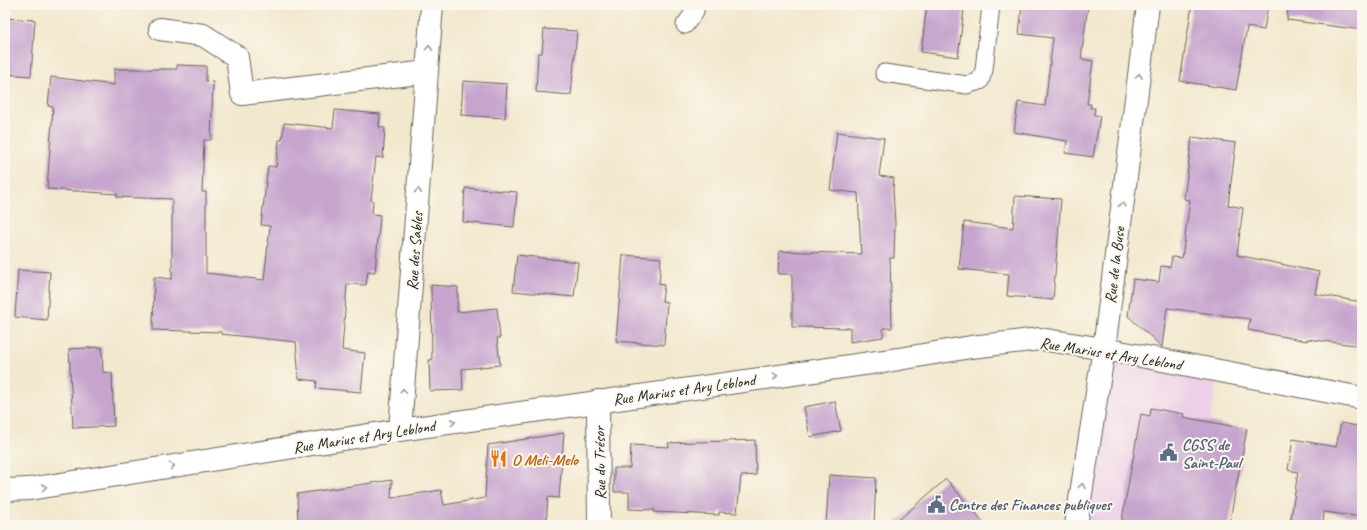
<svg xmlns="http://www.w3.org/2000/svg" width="1367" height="530" font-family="Caveat,sans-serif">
  <rect width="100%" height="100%" fill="#fbf7ec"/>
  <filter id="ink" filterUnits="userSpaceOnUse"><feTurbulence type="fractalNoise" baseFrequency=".025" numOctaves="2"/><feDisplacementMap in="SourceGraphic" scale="8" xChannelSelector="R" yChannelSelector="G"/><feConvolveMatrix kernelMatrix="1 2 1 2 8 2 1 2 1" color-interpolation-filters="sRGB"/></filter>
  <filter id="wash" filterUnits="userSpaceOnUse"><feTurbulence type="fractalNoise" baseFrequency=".012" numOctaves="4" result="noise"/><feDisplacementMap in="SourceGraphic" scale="16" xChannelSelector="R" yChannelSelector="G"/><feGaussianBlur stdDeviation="0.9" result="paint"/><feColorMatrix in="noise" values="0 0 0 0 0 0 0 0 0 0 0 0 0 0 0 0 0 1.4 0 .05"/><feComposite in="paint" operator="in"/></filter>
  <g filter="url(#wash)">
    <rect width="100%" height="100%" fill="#f2e8ce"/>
    <!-- built -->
    <path fill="#edd0e8" d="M 1104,349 L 1219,371 L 1191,525 L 1076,525 Z"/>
    <g id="blocks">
      <!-- building -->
      <path fill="#c6a4ce" d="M 927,5 L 964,9 L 958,57 L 921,52 Z
        M 1022,5 L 1088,5 L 1081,59 L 1093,61 L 1087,104 L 1091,104 L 1090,108 L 1095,108 L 1094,115 L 1100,116 L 1093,157 L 1065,153 L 1067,141 L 1014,132 L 1018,102 L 1045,106 L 1053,38 L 1019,34 Z
        M 1192,5 L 1268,5 L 1264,30 L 1247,27 L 1236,90 L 1180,81 Z
        M 1288,5 L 1362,5 L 1362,30 L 1287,20 Z
        M 5,18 L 35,20 L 31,76 L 5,74 Z
        M 544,29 L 577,31 L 571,95 L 536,92 L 538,53 L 542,53 Z
        M 177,65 L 206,66 L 206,81 L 213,82 L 211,140 L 204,140 L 202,192 L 206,192 L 206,273 L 264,280 L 270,226 L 261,225 L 268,166 L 276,167 L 279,140 L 282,140 L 284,123 L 333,128 L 335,110 L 380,114 L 379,127 L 385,128 L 383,158 L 376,157 L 371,200 L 373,201 L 372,214 L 380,215 L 375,272 L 368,271 L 366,285 L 347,284 L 342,350 L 365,353 L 361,392 L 316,388 L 317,381 L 299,379 L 296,342 L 221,334 L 221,332 L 153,330 L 154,277 L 172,279 L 172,199 L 117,197 L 117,194 L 47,189 L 53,107 L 48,106 L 51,77 L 114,85 L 114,69 L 177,69 Z
        M 463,81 L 507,84 L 505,118 L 461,115 Z
        M 837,132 L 884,138 L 879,176 L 894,178 L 893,190 L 895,223 L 894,258 L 890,258 L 892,328 L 883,328 L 883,337 L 850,342 L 850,328 L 792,327 L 792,274 L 778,274 L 779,251 L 861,254 L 858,193 L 830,190 Z
        M 1192,137 L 1236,143 L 1228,205 L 1243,208 L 1237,255 L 1319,272 L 1315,294 L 1362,302 L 1362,346 L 1307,339 L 1307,341 L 1248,330 L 1250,319 L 1167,308 L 1162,347 L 1128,316 L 1133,279 L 1159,282 L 1161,266 L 1170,267 L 1172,257 L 1182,258 L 1190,200 L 1184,199 Z
        M 465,188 L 517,192 L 514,227 L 463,222 Z
        M 1015,196 L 1061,199 L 1053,300 L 1007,296 L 1009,274 L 959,269 L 964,222 L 1013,228 Z
        M 517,255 L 578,262 L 574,297 L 513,291 Z
        M 623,255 L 661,258 L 659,284 L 664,285 L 662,301 L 667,302 L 664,345 L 616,341 Z
        M 18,270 L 50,272 L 47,320 L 15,317 Z
        M 431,285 L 458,287 L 457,312 L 497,308 L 500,338 L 497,338 L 500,365 L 462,369 L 463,390 L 430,391 L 429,360 L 432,360 Z
        M 102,347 L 103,372 L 112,373 L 114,426 L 73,428 L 69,349 Z
        M 835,401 L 841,431 L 810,437 L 804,407 Z
        M 1151,408 L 1184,414 L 1183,417 L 1247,429 L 1229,525 L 1121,525 L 1141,414 L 1150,416 Z
        M 1341,423 L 1362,427 L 1362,517 L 1324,512 L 1323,525 L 1290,525 L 1298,472 L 1288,470 L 1293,439 L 1336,447 Z
        M 564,433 L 559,498 L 548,497 L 546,525 L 298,525 L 297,494 L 392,480 L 391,498 L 441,490 L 444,505 L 485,498 L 488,445 Z
        M 755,440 L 756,475 L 741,476 L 737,513 L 719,512 L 719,515 L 654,512 L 655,510 L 629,509 L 629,492 L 614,492 L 614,468 L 630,468 L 631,445 L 669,447 L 668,443 Z
        M 829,475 L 876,478 L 874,525 L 826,525 Z
        M 946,479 L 986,525 L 893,525 Z"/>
    </g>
  </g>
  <g filter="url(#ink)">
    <use href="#blocks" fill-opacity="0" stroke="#67635a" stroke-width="1"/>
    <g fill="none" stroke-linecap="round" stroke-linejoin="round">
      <defs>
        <path id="service" d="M 685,25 L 695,11 L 696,5
          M 884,73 L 967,85 L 980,81 L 984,70 L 991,5"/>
        <path id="minor" d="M 160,29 L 203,35 L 237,57 L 242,94 L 427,72
          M 598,401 L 599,525
          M 400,430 L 432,5"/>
        <path id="tertiary" d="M 5,490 L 29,489 L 400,430 L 899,359 L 971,347 L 1040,339 L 1104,349 L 1362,398
          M 1076,525 L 1104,349 L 1148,5"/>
      </defs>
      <!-- service casing -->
      <use href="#service" stroke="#67635a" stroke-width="19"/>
      <!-- minor casing -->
      <use href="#minor" stroke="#67635a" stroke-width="24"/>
      <!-- tertiary casing -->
      <use href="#tertiary" stroke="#67635a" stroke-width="24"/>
      <!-- service -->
      <use href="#service" stroke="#fff" stroke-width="17"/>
      <!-- minor -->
      <use href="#minor" stroke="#fff" stroke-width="22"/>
      <!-- tertiary -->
      <use href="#tertiary" stroke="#fff" stroke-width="22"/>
    </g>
    <!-- one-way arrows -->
    <defs><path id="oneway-chevron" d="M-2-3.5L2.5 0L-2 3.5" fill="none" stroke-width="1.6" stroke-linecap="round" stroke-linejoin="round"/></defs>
    <g stroke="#999">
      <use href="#oneway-chevron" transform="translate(429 48) rotate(-86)"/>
      <use href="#oneway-chevron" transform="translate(1139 76) rotate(-83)"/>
      <use href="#oneway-chevron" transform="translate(418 191) rotate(-86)"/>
      <use href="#oneway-chevron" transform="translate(1122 205) rotate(-83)"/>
      <use href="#oneway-chevron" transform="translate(775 376) rotate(-8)"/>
      <use href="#oneway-chevron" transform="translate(403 391) rotate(-86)"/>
      <use href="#oneway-chevron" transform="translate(453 422) rotate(-8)"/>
      <use href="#oneway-chevron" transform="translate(172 466) rotate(-9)"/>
      <use href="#oneway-chevron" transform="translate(1082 486) rotate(-81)"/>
      <use href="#oneway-chevron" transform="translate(44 487) rotate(-9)"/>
    </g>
  </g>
  <!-- icons -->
  <defs>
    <symbol id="civic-bare" viewBox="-9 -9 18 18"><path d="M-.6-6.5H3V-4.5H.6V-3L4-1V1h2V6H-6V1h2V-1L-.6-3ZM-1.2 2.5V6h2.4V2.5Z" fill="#5c6f8a" stroke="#fbf7ec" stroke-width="2.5" paint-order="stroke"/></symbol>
    <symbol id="restaurant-bare" viewBox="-9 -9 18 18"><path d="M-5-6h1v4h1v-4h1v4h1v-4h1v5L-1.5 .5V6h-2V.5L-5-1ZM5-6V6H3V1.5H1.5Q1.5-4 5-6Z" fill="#e8710a" stroke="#fbf7ec" stroke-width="2.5" paint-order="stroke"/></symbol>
  </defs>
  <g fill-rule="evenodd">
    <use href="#civic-bare" x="1156" y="440" width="25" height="25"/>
    <use href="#restaurant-bare" x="486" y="446" width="25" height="25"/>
    <use href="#civic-bare" x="924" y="492" width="25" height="25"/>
  </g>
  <g text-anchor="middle" stroke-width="4" stroke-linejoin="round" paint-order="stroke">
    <!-- street labels -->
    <g font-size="16" fill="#1c1c1c" stroke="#fbf7ec">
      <text transform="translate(414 251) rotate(-86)" y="6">Rue des Sables</text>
      <text transform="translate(1114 265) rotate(-83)" y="6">Rue de la Buse</text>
      <text transform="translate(1111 353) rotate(9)" y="6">Rue Marius et Ary Leblond</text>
      <text transform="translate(684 389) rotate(-8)" y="6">Rue Marius et Ary Leblond</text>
      <text transform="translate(364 436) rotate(-9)" y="6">Rue Marius et Ary Leblond</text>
      <text transform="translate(599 463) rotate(-91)" y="6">Rue du Trésor</text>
    </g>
    <!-- service labels -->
    <g font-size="16" font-weight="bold" fill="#4e5e75" stroke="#fbf7ec" text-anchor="start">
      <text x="1182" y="450">CGSS de<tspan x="1182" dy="18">Saint-Paul</tspan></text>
      <text x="949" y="510">Centre des Finances publiques</text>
    </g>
    <!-- food labels -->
    <g font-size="16" font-weight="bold" fill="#c56008" stroke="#fbf7ec" text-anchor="start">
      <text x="512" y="465">O Meli-Melo</text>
    </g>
  </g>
  <!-- margin -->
  <rect width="1367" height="530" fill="none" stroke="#fbf7ec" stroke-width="20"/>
</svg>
